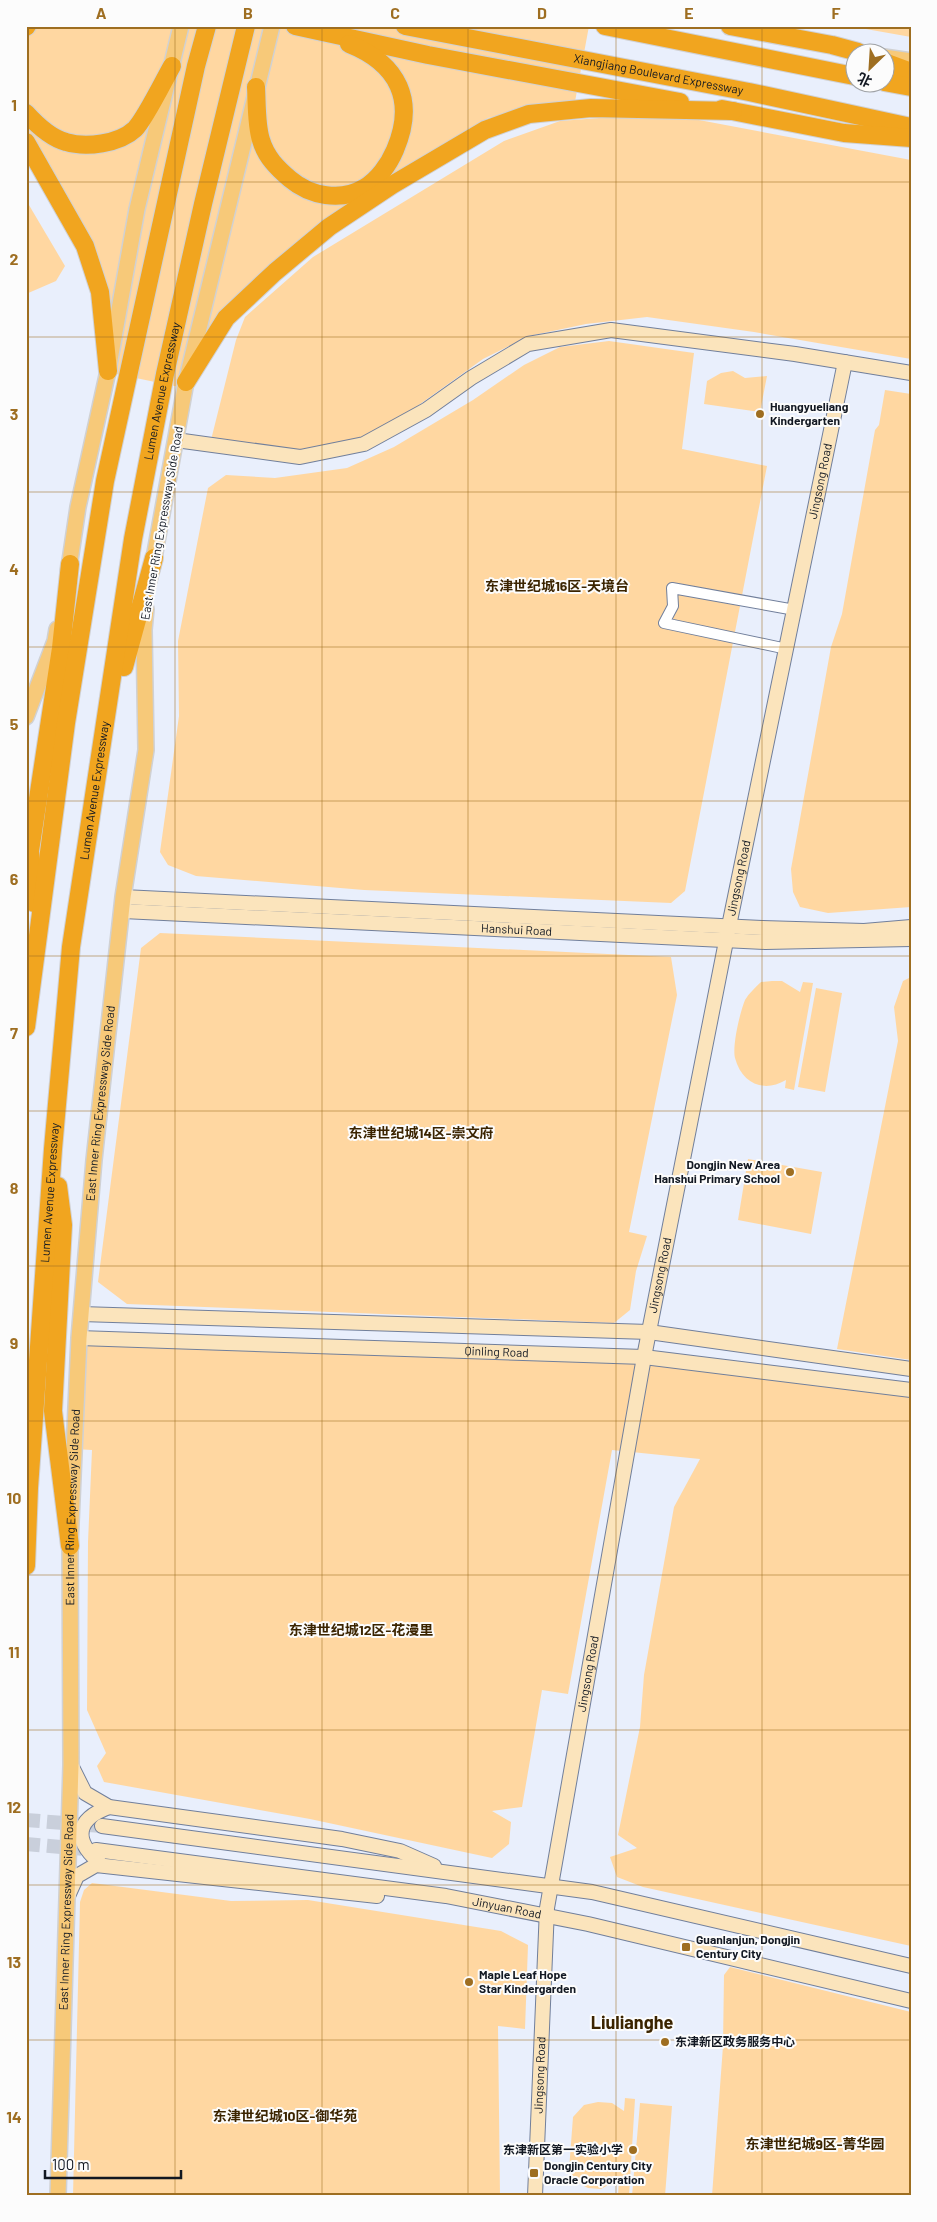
<svg xmlns="http://www.w3.org/2000/svg" width="937" height="2222" font-family="Barlow,'Noto Sans SC',sans-serif">
  <rect width="100%" height="100%" fill="#e9effc"/>
  <!-- green -->
  <path fill="#ffd7a1" d="M 26,26 L 589,26 L 574,107 L 532,108 L 488,118 L 418,160 L 284,255 L 179,387 L 112,373 L 106,314 L 39,150 L 26,130 Z
    M 849,26 L 911,26 L 911,37 Z
    M 613,117 L 683,117 L 911,160 L 911,359 L 754,332 L 647,317 L 586,324 L 529,336 L 483,359 L 395,422 L 362,438 L 303,450 L 210,444 L 236,340 L 245,317 L 313,257 L 504,141 L 560,121 Z
    M 26,200 L 65,266 L 56,281 L 26,294 Z
    M 609,341 L 694,353 L 682,449 L 767,466 L 685,891 L 671,903 L 364,890 L 196,876 L 168,865 L 160,852 L 179,716 L 178,641 L 208,488 L 226,475 L 275,478 L 347,468 L 394,447 L 473,400 L 524,365 L 560,347 Z
    M 733,371 L 745,378 L 767,376 L 760,412 L 704,404 L 707,381 L 721,373 Z
    M 885,390 L 911,394 L 911,907 L 828,913 L 800,907 L 793,892 L 791,869 L 831,647 L 842,614 L 875,430 L 879,425 Z
    M 160,933 L 671,957 L 677,995 L 629,1232 L 647,1236 L 636,1271 L 630,1310 L 614,1323 L 127,1304 L 98,1282 L 141,948 Z
    M 911,977 L 911,1360 L 837,1349 L 898,1041 L 894,1007 L 903,981 Z
    M 772,981 L 782,981 L 800,992 L 803,982 L 813,983 L 794,1090 L 785,1088 L 786,1080 C 764,1093 742,1084 735,1058 C 732,1046 740,1012 745,1000 C 749,993 755,988 761,982 Z
    M 816,988 L 842,993 L 825,1092 L 798,1087 Z
    M 748,1159 L 822,1172 L 811,1234 L 738,1220 Z
    M 79,1338 L 644,1357 L 911,1392 L 911,1946 L 643,1887 L 617,1877 L 610,1857 L 637,1848 L 618,1835 L 640,1727 L 644,1675 L 674,1507 L 700,1459 L 612,1450 L 568,1694 L 542,1690 L 522,1807 L 492,1811 L 511,1822 L 509,1844 L 492,1858 L 310,1819 L 104,1782 L 97,1766 L 106,1753 L 87,1710 L 88,1542 L 92,1450 L 75,1449 Z
    M 92,1883 L 231,1901 L 308,1900 L 501,1931 L 528,1945 L 525,2029 L 498,2026 L 500,2196 L 73,2196 L 80,1902 L 84,1890 Z
    M 730,1967 L 911,2012 L 911,2196 L 712,2196 L 723,2046 L 724,1975 Z
    M 625,2098 L 635,2099 L 629,2196 L 618,2196 L 619,2179 L 601,2189 L 588,2188 L 576,2182 L 569,2170 L 573,2117 L 584,2105 L 598,2102 L 612,2103 L 624,2111 Z
    M 640,2103 L 672,2106 L 665,2196 L 632,2196 Z"/>
  <g fill="none" stroke-linecap="round" stroke-linejoin="round">
    <!-- secondary-tunnel -->
    <path stroke="#c9cfdb" stroke-width="14" stroke-dasharray="14 7" stroke-linecap="butt" d="M 26,1820 L 102,1826
      M 26,1844 L 95,1850"/>
    <defs>
      <path id="street" d="M 787,649 L 664,623 L 673,606 L 672,588 L 795,610"/>
      <g id="secondary">
        <path d="M 176,440 L 300,457 L 364,444 L 426,410 L 471,378 L 528,344 L 611,330 L 795,354 L 911,373"/>
        <path d="M 123,897 L 762,928 L 864,931 L 911,927"/>
        <path id="s1" d="M 123,911 L 765,942 L 911,939"/>
        <path d="M 81,1314 L 649,1332 L 911,1369"/>
        <path id="s2" d="M 79,1338 L 644,1357 L 911,1390"/>
        <path d="M 71,1765 L 85,1793 L 109,1807 L 342,1839 L 400,1851 L 434,1866"/>
        <path d="M 102,1826 L 592,1892 L 911,1966"/>
        <path id="s3" d="M 96,1850 L 446,1896 L 588,1924 L 911,2001"/>
        <path d="M 99,1862 C 72,1839 77,1819 109,1807"/>
        <path d="M 68,1896 L 77,1876 L 96,1865 L 377,1896"/>
        <path id="s4" d="M 535,2196 L 547,1908 L 644,1357 L 729,926 L 845,362"/>
      </g>
      <g id="primary">
        <path d="M 884,57 L 911,61"/>
        <path d="M 152,569 L 186,382 L 272,26"/>
        <path d="M 68,574 L 78,507 L 108,371 L 137,209 L 181,26"/>
        <path d="M 26,717 L 55,641 L 57,629"/>
        <path id="s5" d="M 58,2196 L 71,1765 L 70,1546 L 79,1338 L 94,1160 L 123,897 L 146,750 L 144,630 L 146,609"/>
      </g>
      <g id="highway">
        <path d="M 295,26 L 428,55 L 680,102"/>
        <path id="s6" d="M 405,26 L 749,92 L 911,127"/>
        <path d="M 605,26 L 854,76"/>
        <path d="M 730,26 L 832,45 L 858,52"/>
        <path d="M 26,27 L 27,26"/>
        <path d="M 884,62 L 911,72"/>
        <path d="M 884,82 L 911,87"/>
        <path d="M 256,87 C 257,103 256,124 261,140 C 266,157 277,168 290,179 C 310,196 341,202 364,188 C 378,180 389,164 395,150 C 416,101 399,64 349,44"/>
        <path d="M 722,109 L 844,133 L 911,138"/>
        <path d="M 26,113 C 36,124 51,138 66,142 C 86,148 119,144 135,129 C 145,119 164,80 172,66"/>
        <path d="M 26,142 L 85,246 L 100,292 L 108,371"/>
        <path d="M 186,382 L 226,318 L 275,272 L 329,227 L 392,185 L 485,130 L 529,114 L 591,108 L 733,111"/>
        <path d="M 124,667 L 154,558"/>
        <path d="M 34,903 L 30,851 L 61,648 L 70,564"/>
        <path d="M 26,1027 L 66,723 L 105,481 L 196,66 L 207,26"/>
        <path d="M 58,1186 L 63,1225 L 53,1411 L 70,1546"/>
        <path id="s7" d="M 26,1566 L 29,1488 L 53,1149 L 71,947 L 133,539 L 165,374 L 203,204 L 246,26"/>
      </g>
    </defs>
    <!-- street casing -->
    <use href="#street" stroke="#717f9b" stroke-width="12"/>
    <!-- secondary casing -->
    <use href="#secondary" stroke="#717f9b" stroke-width="16"/>
    <!-- primary casing -->
    <use href="#primary" stroke="#d0d1d3" stroke-width="18"/>
    <!-- highway casing -->
    <use href="#highway" stroke="#d0d1d3" stroke-width="20"/>
    <!-- street -->
    <use href="#street" stroke="#fff" stroke-width="10"/>
    <!-- secondary -->
    <use href="#secondary" stroke="#fbe4bc" stroke-width="14"/>
    <!-- primary -->
    <use href="#primary" stroke="#f7c979" stroke-width="15"/>
    <!-- highway -->
    <use href="#highway" stroke="#f1a51f" stroke-width="18"/>
  </g>
  <!-- grid -->
  <path fill="none" stroke="#9e6e21" stroke-width="1" stroke-opacity="0.55" d="M 175,26 L 175,2196M 322,26 L 322,2196M 468,26 L 468,2196M 616,26 L 616,2196M 762,26 L 762,2196M 26,182 L 911,182M 26,337 L 911,337M 26,492 L 911,492M 26,647 L 911,647M 26,801 L 911,801M 26,956 L 911,956M 26,1111 L 911,1111M 26,1266 L 911,1266M 26,1421 L 911,1421M 26,1575 L 911,1575M 26,1730 L 911,1730M 26,1885 L 911,1885M 26,2040 L 911,2040"/>
  <!-- markers -->
  <g fill="#9e6e21" stroke="#fcfcfc" stroke-width="2">
    <circle cx="760" cy="414" r="5"/>
    <circle cx="790" cy="1172" r="5"/>
    <rect x="681" y="1942" width="10" height="10" rx="2.5"/>
    <circle cx="469" cy="1982" r="5"/>
    <circle cx="665" cy="2042" r="5"/>
    <circle cx="633" cy="2150" r="5"/>
    <rect x="529" y="2168" width="10" height="10" rx="2.5"/>
  </g>
  <g text-anchor="middle" stroke-width="4" stroke-linejoin="round" paint-order="stroke">
    <!-- street labels -->
    <g font-size="12" fill="#121822" stroke="#fcfcfc">
      <text dy="4" stroke="none"><textPath href="#s6" startOffset="258">Xiangjiang Boulevard Expressway</textPath></text>
      <text dy="4" stroke="none"><textPath href="#s7" startOffset="1184">Lumen Avenue Expressway</textPath></text>
      <text dy="4" stroke="none"><textPath href="#s4" startOffset="1741">Jingsong Road</textPath></text>
      <text transform="translate(162 523) rotate(-80)" y="4">East Inner Ring Expressway Side Road</text>
      <text dy="4" stroke="none"><textPath href="#s7" startOffset="779">Lumen Avenue Expressway</textPath></text>
      <text dy="4" stroke="none"><textPath href="#s4" startOffset="1336">Jingsong Road</textPath></text>
      <text dy="4" stroke="none"><textPath href="#s1" startOffset="394">Hanshui Road</textPath></text>
      <text dy="4" stroke="none"><textPath href="#s5" startOffset="1094">East Inner Ring Expressway Side Road</textPath></text>
      <text dy="4" stroke="none"><textPath href="#s7" startOffset="374">Lumen Avenue Expressway</textPath></text>
      <text dy="4" stroke="none"><textPath href="#s4" startOffset="931">Jingsong Road</textPath></text>
      <text dy="4" stroke="none"><textPath href="#s2" startOffset="418">Qinling Road</textPath></text>
      <text dy="4" stroke="none"><textPath href="#s5" startOffset="689">East Inner Ring Expressway Side Road</textPath></text>
      <text dy="4" stroke="none"><textPath href="#s4" startOffset="526">Jingsong Road</textPath></text>
      <text dy="4" stroke="none"><textPath href="#s3" startOffset="415">Jinyuan Road</textPath></text>
      <text dy="4" stroke="none"><textPath href="#s5" startOffset="284">East Inner Ring Expressway Side Road</textPath></text>
      <text dy="4" stroke="none"><textPath href="#s4" startOffset="121">Jingsong Road</textPath></text>
    </g>
    <!-- poi labels -->
    <g font-size="12" font-weight="bold" fill="#121822" stroke="#fcfcfc" text-anchor="start">
      <text x="770" y="411">Huangyueliang<tspan x="770" dy="14">Kindergarten</tspan></text>
      <text x="780" y="1169" text-anchor="end">Dongjin New Area<tspan x="780" dy="14">Hanshui Primary School</tspan></text>
      <text x="696" y="1944">Guanlanjun, Dongjin<tspan x="696" dy="14">Century City</tspan></text>
      <text x="479" y="1979">Maple Leaf Hope<tspan x="479" dy="14">Star Kindergarden</tspan></text>
      <text x="675" y="2046">东津新区政务服务中心</text>
      <text x="623" y="2154" text-anchor="end">东津新区第一实验小学</text>
      <text x="544" y="2170">Dongjin Century City<tspan x="544" dy="14">Oracle Corporation</tspan></text>
    </g>
    <!-- neighbourhood labels -->
    <g font-size="14" font-weight="bold" fill="#3b2400" stroke="#fcfcfc">
      <text x="557" y="591">东津世纪城16区-天境台</text>
      <text x="421" y="1138">东津世纪城14区-崇文府</text>
      <text x="361" y="1635">东津世纪城12区-花漫里</text>
      <text x="285" y="2121">东津世纪城10区-御华苑</text>
      <text x="815" y="2149">东津世纪城9区-菁华园</text>
    </g>
    <!-- district labels -->
    <g font-size="18" font-weight="bold" fill="#3b2400" stroke="#fcfcfc">
      <text x="632" y="2029">Liulianghe</text>
    </g>
  </g>
  <!-- border -->
  <rect width="937" height="2222" fill="none" stroke="#fcfcfc" stroke-width="55"/>
  <!-- north arrow -->
  <g transform="translate(870 68) rotate(205)"><circle r="24" fill="#fcfcfc" stroke="#9ea1a5"/>
  <path d="M0-4L9 19L0 12L-9 19Z" fill="#9e6e21"/>
  <text y="-8" font-size="14" font-weight="bold" text-anchor="middle" fill="#121822">北</text>
  </g>
  <!-- scale -->
  <path d="M45 2170v8h136v-8" fill="none" stroke="#121822" stroke-width="2.5"/>
  <text x="52" y="2170" font-size="15" fill="#121822" stroke="#fcfcfc" stroke-width="4" paint-order="stroke">100 m</text>
  <rect x="28" y="28" width="882" height="2166" fill="none" stroke="#9e6e21" stroke-width="2"/>
  <g font-size="16" text-anchor="middle" font-weight="bold" fill="#9e6e21">
    <text x="101" y="19">A</text>
    <text x="248" y="19">B</text>
    <text x="395" y="19">C</text>
    <text x="542" y="19">D</text>
    <text x="689" y="19">E</text>
    <text x="836" y="19">F</text>
    <text x="14" y="111">1</text>
    <text x="14" y="265">2</text>
    <text x="14" y="420">3</text>
    <text x="14" y="575">4</text>
    <text x="14" y="730">5</text>
    <text x="14" y="885">6</text>
    <text x="14" y="1039">7</text>
    <text x="14" y="1194">8</text>
    <text x="14" y="1349">9</text>
    <text x="14" y="1504">10</text>
    <text x="14" y="1658">11</text>
    <text x="14" y="1813">12</text>
    <text x="14" y="1968">13</text>
    <text x="14" y="2123">14</text>
  </g>
</svg>
